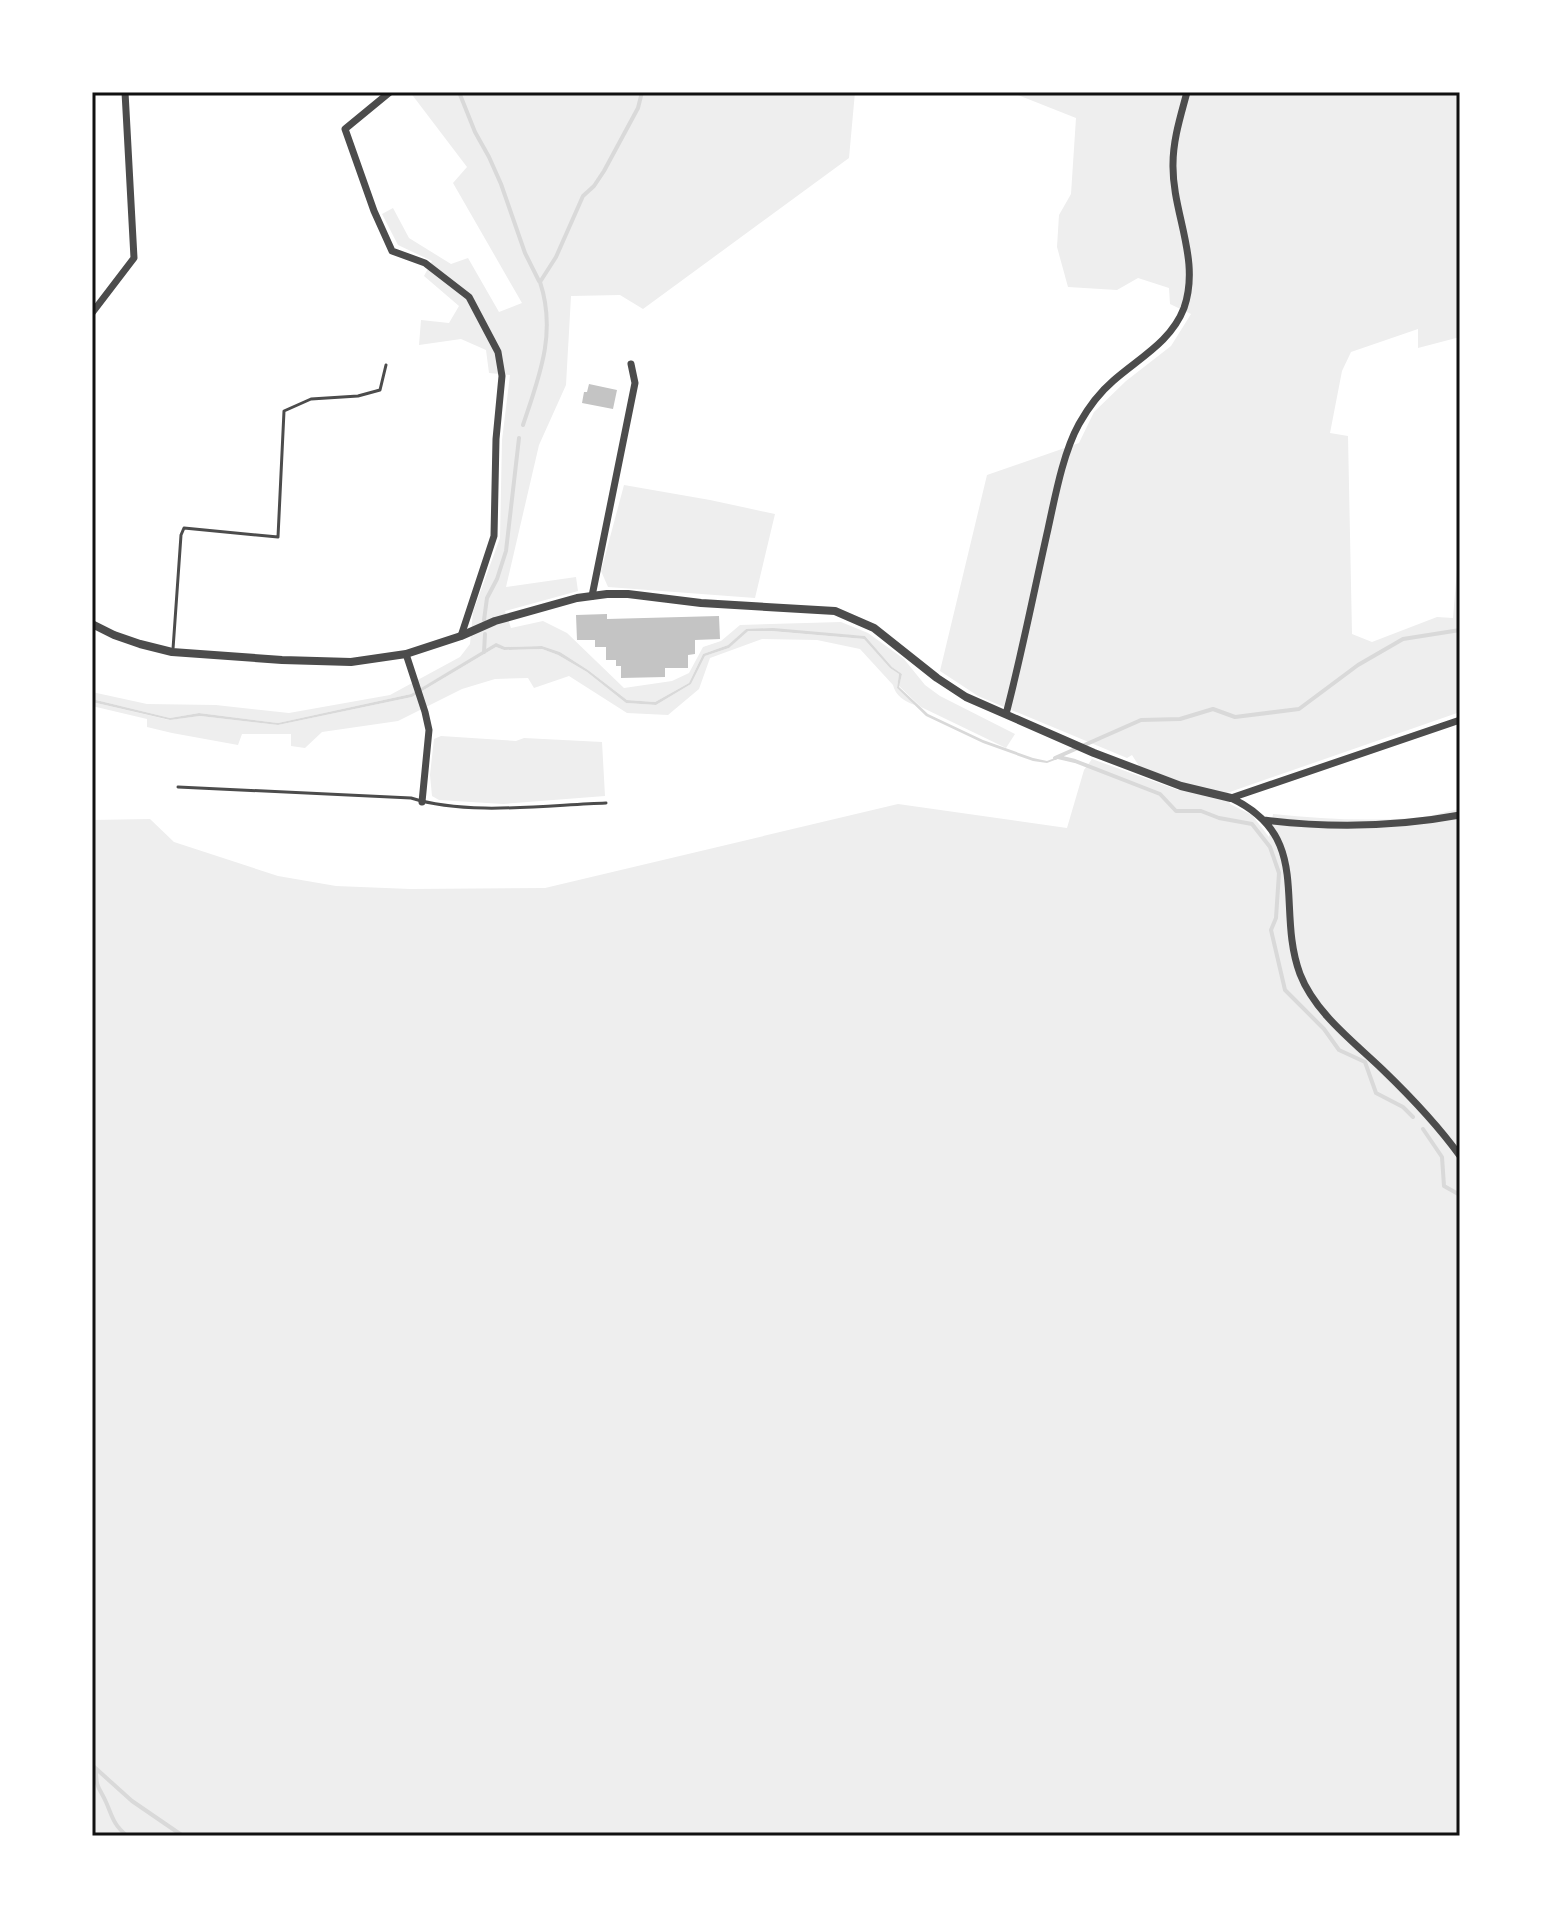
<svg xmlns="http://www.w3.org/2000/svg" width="1552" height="1928" font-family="'PT Serif',serif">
  <rect width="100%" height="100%" fill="#fff"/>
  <!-- green -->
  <path fill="#eee" d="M 410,92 L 855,92 L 849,158 L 643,309 L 620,295 L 571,296 L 566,385 L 539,445 L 506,587 L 576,577 L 578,591 L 505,611 L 511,628 L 543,621 L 567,633 L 624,688 L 672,681 L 689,673 L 703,647 L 721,641 L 740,625 L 841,622 L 868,633 L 904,659 L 925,685 L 940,696 L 1015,734 L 1006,748 L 921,707 L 899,686 L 902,674 L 892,667 L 865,636 L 746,629 L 728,645 L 703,654 L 689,683 L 655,702 L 627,700 L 588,670 L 560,652 L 542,646 L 505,647 L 496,644 L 411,694 L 278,723 L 199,713 L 170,718 L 92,699 L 92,692 L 147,704 L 216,705 L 289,713 L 390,695 L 460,657 L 470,644 L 473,612 L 500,538 L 502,440 L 510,375 L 489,373 L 486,350 L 461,339 L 419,345 L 421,320 L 449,323 L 459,306 L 424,276 L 432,261 L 398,245 L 382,214 L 393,208 L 409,238 L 451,264 L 468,258 L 499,312 L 522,303 L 453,183 L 467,167 Z
    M 1010,92 L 1460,92 L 1460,337 L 1418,348 L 1418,329 L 1351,352 L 1342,371 L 1330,433 L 1348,436 L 1352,634 L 1372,642 L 1437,617 L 1453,618 L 1460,533 L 1460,712 L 1227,793 L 1230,804 L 1252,815 L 1269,837 L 1273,814 C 1323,819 1373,822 1423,817 C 1436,815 1448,811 1460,809 L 1460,1836 L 92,1836 L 92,820 L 150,819 L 174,842 L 278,876 L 336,886 L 410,889 L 545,888 L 898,804 L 1067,828 L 1084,770 L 1092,759 L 1178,790 L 1187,784 L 1139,766 L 1132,755 L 1127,758 L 978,696 L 940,671 L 987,475 L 1079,443 L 1094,412 L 1126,381 L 1171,346 L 1191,314 L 1170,304 L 1169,288 L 1138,278 L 1117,290 L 1068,287 L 1057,247 L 1059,215 L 1071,194 L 1076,118 Z
    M 624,485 L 710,500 L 775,514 L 755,598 L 608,587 L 601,571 Z
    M 747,631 L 770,631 L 864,639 L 890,668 L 899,674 L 897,688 L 915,705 C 905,702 895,695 893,685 L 860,649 L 817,640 L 762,639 L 710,658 L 699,689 L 668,715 L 627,713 L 569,676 L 534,688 L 528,678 L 495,679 L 462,689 L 398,721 L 322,732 L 305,748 L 291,746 L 291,734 L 242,734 L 238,745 L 172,733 L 147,727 L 147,719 L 92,706 L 92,702 L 169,720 L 200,716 L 278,725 L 412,697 L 496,647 L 504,650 L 542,649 L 558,655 L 587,672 L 626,703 L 656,705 L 691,684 L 705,656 L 729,648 Z
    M 441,736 L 516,741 L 524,738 L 602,742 L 605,796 L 503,804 L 439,800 L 432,796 L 430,775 L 434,739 Z"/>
  <!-- water -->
  <path fill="#d9d9d9" d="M 773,628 L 865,636 L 892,667 L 902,674 L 899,687 L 928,714 L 983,740 L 1033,758 L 1047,761 L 1060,756 L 1060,758 L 1047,763 L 1033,761 L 983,743 L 926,716 L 897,688 L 899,674 L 890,668 L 864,639 L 771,631 L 748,631 L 729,648 L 705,656 L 691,684 L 656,705 L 626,703 L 587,672 L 558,655 L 542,649 L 504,650 L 496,647 L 412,697 L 278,725 L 200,716 L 170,720 L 92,702 L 92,699 L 170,718 L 199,713 L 278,723 L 411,694 L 496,643 L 505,647 L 542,646 L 560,652 L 588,670 L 627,700 L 655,702 L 689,683 L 703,654 L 728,645 L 746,629 Z"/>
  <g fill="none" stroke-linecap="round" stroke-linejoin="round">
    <!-- stream -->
    <path stroke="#d9d9d9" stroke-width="4" d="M 459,92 L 475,132 L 489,157 L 501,184 L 525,253 L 539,281
      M 523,425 C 539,377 557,333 540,282 L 556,257 L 583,196 L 594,186 L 604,171 L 638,108 L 642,92
      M 484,620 L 487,598 L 497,579 L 506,551 L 519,438
      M 484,652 L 485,634
      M 1058,757 L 1075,761 L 1160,794 L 1176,811 L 1201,811 L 1219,818 L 1252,824 L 1270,847 L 1279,873 L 1276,918 L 1271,930 L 1285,990 L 1324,1029 L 1339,1050 L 1365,1062 L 1376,1093 L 1403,1107 L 1413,1117
      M 1055,758 L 1141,720 L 1180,719 L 1213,709 L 1235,717 L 1299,709 L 1358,665 L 1403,639 L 1460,630
      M 1423,1129 L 1442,1157 L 1444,1186 L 1460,1195
      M 92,1765 L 132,1801 L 183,1836
      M 96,1770 C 96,1788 99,1787 106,1802 C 113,1818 113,1824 127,1836"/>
  </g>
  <!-- building -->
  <path fill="#c4c4c4" d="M 589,384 L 617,390 L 613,409 L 582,403 L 584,392 L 587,392 Z
    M 607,614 L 607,619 L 719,616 L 720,639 L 695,640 L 695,654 L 688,655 L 688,668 L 665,668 L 665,677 L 621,678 L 621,666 L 616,666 L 616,660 L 606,660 L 606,647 L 595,647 L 595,640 L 577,640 L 576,615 Z"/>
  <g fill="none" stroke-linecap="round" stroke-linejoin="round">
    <!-- service -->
    <path stroke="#4c4c4c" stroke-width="3" d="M 173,649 L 181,535 L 184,528 L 278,537 L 284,411 L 311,399 L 358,396 L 380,390 L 386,365
      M 178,787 L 411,798 C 468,816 546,805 606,803"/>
    <!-- minor -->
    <path stroke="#4c4c4c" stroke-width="7" d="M 390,92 L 345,129 L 374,211 L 392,251 L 425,263 L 469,297 L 498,352 L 502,376 L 496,439 L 494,536 L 461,636
      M 92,313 L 134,258 L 125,92
      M 592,596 L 635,383 L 631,364
      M 406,654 L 425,712 L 429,730 L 422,802
      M 1006,714 C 1022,653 1034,591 1048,529 C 1055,497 1063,453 1079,424 C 1088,408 1099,393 1113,381 C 1139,358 1171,342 1184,308 C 1201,259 1172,213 1173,164 C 1173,139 1181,115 1187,92
      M 1231,798 C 1314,837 1275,907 1300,974 C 1315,1013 1354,1042 1383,1070 C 1411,1097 1437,1124 1460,1156
      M 1231,798 L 1460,720
      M 1264,820 C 1329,828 1395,827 1460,815"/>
    <!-- tertiary -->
    <path stroke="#4c4c4c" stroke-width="8" d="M 92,624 L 114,635 L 140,644 L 172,652 L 282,660 L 351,662 L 406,654 L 461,636 L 495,621 L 577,598 L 607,594 L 628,594 L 701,603 L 835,611 L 874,628 L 937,678 L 966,697 L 1094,753 L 1181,786 L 1231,798"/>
  </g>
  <!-- border -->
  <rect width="1552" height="1928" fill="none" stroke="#ffffff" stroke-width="188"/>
  <rect x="94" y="94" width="1364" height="1740" fill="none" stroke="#111" stroke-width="3"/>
</svg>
